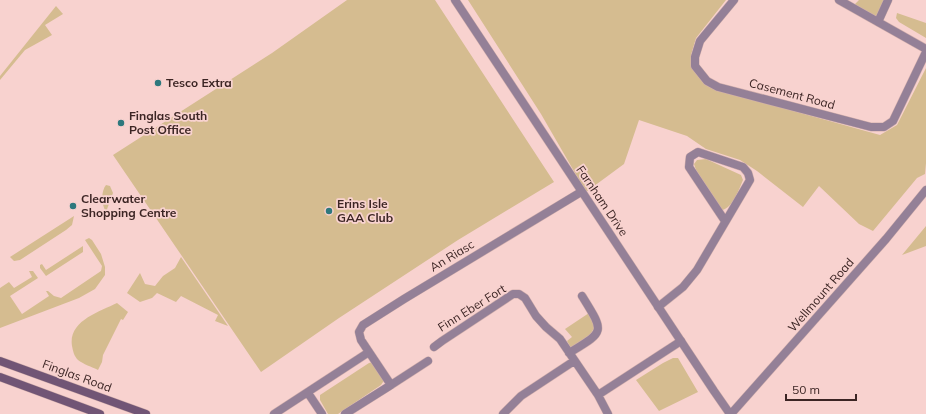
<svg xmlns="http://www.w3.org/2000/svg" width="926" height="414" font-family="Mulish,sans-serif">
  <rect width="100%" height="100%" fill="#f8d2cf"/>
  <!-- green -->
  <path fill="#d5bc90" d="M 347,0 L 435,0 L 554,182 L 458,240 L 339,318 L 261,372 L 113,155 L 272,53 Z
    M 468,0 L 726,0 L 696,38 L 691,55 L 692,66 L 718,90 L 880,135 L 897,125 L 926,68 L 926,163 L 925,174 L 917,178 L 873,231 L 859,224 L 819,186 L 803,207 L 757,171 L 740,160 L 706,149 L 687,136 L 639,120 L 624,164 L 586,192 L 541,114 Z
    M 859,0 L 888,0 L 878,22 L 852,7 Z
    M 56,6 L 63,14 L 45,25 L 52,35 L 25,50 L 0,80 L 0,76 Z
    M 897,13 L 926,23 L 926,38 L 899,22 L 896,18 Z
    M 706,159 L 741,175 L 743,180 C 739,189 733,208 722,210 L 696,170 L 694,164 L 697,160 Z
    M 106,185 L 110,186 L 113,193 L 106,212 C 101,204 101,191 106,185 Z
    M 74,216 L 72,225 L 66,230 L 20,260 L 14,261 L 10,257 Z
    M 926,226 L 926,246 L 902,255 Z
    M 89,238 L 92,240 L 101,254 L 105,267 L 105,275 L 95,289 L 79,298 L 0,328 L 0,288 L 9,282 L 14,288 L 32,277 L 29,271 L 33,271 L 38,278 L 10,296 L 22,314 L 49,296 L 46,291 L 48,291 L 54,296 L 61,298 L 101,271 L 102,266 L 85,240 Z
    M 83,246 L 83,252 L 46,276 L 40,268 L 40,265 L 42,264 L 46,270 Z
    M 181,257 L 228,326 L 215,321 L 218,315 L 181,296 L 176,302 L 157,293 L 152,298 L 140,302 L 127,293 L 140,273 L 145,284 L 155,286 L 163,276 L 175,268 Z
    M 117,303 L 128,312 L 123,320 L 121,319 L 103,355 L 102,362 L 98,370 C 92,367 83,364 78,360 C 74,356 73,351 72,346 C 68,321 99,312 117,303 Z
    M 589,313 L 595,327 L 589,336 L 571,348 L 567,341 L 572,337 L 565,329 Z
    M 673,358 L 678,358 L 698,392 L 659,411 L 636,380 L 663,363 Z
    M 373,362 L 385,379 L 381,385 L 338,414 L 328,414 L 320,400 L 320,395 L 369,363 Z"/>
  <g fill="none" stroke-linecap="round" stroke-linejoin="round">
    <defs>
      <path id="minor" d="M 734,0 L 700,41 L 695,57 L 695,66 L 707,81 L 718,87 L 871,127 L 884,127 L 893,121 L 926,52
        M 839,0 L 926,49
        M 878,22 L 888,0
        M 658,307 L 683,287 L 697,270 L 750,180 L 748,173 L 743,167 L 698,152 L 690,157 L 689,167 L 725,221
        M 434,347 L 442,341 L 513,294 L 519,294 L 525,298 L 536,316 L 546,327 L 560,339 L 598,395 L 608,414
        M 569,353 C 605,331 605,333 582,296
        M 391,385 L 428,361
        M 308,393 L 322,414
        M 598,395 L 681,341
        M 274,414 L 369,352
        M 345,414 L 391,385 L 361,340 L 359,332 L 363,325 L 404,299 L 581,192
        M 503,414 L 521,396 L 574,361"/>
      <path id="tertiary" d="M 455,0 L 714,391 L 730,414
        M 731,414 L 886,239 L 926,190"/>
      <path id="secondary" d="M 0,361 L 146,414
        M 0,377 L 100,414"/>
    </defs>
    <!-- minor casing -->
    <use href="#minor" stroke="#d2afad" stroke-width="9"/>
    <!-- tertiary casing -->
    <use href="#tertiary" stroke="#d2afad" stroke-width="9"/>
    <!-- secondary casing -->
    <use href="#secondary" stroke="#d2afad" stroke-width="9"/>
    <!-- minor -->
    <use href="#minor" stroke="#948097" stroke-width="8"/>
    <!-- tertiary -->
    <use href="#tertiary" stroke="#948097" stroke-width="8"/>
    <!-- secondary -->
    <use href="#secondary" stroke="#715575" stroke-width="8"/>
  </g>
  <!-- markers -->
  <g fill="#2e787d" stroke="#f8d2cf" stroke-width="1.5">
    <circle cx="158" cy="83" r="4"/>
    <circle cx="121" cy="123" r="4"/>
    <circle cx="73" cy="206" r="4"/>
    <circle cx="329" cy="211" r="4"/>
  </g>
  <g text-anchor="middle" stroke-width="3.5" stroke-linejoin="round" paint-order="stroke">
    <!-- poi labels -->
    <g font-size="12" font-weight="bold" fill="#3c2524" stroke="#f8d2cf" text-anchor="start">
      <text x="166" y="87">Tesco Extra</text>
      <text x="129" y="120">Finglas South<tspan x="129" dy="14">Post Office</tspan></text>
      <text x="81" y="203">Clearwater<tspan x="81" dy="14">Shopping Centre</tspan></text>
      <text x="337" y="208">Erins Isle<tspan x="337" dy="14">GAA Club</tspan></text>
    </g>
    <!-- street labels -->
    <g font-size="12" fill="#3c2524" stroke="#f8d2cf">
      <text transform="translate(792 94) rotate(15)" y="4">Casement Road</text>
      <text transform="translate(602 201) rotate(56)" y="4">Farnham Drive</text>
      <text transform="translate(452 256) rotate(-31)" y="4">An Riasc</text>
      <text transform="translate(821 295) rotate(-49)" y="4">Wellmount Road</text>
      <text transform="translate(472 308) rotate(-32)" y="4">Finn Eber Fort</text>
      <text transform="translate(77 376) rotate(20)" y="4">Finglas Road</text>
    </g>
  </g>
  <!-- scale -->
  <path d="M786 394v6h70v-6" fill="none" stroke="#3c2524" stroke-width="2"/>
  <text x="792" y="394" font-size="12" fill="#3c2524" stroke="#f8d2cf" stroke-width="3" paint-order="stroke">50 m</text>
</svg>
